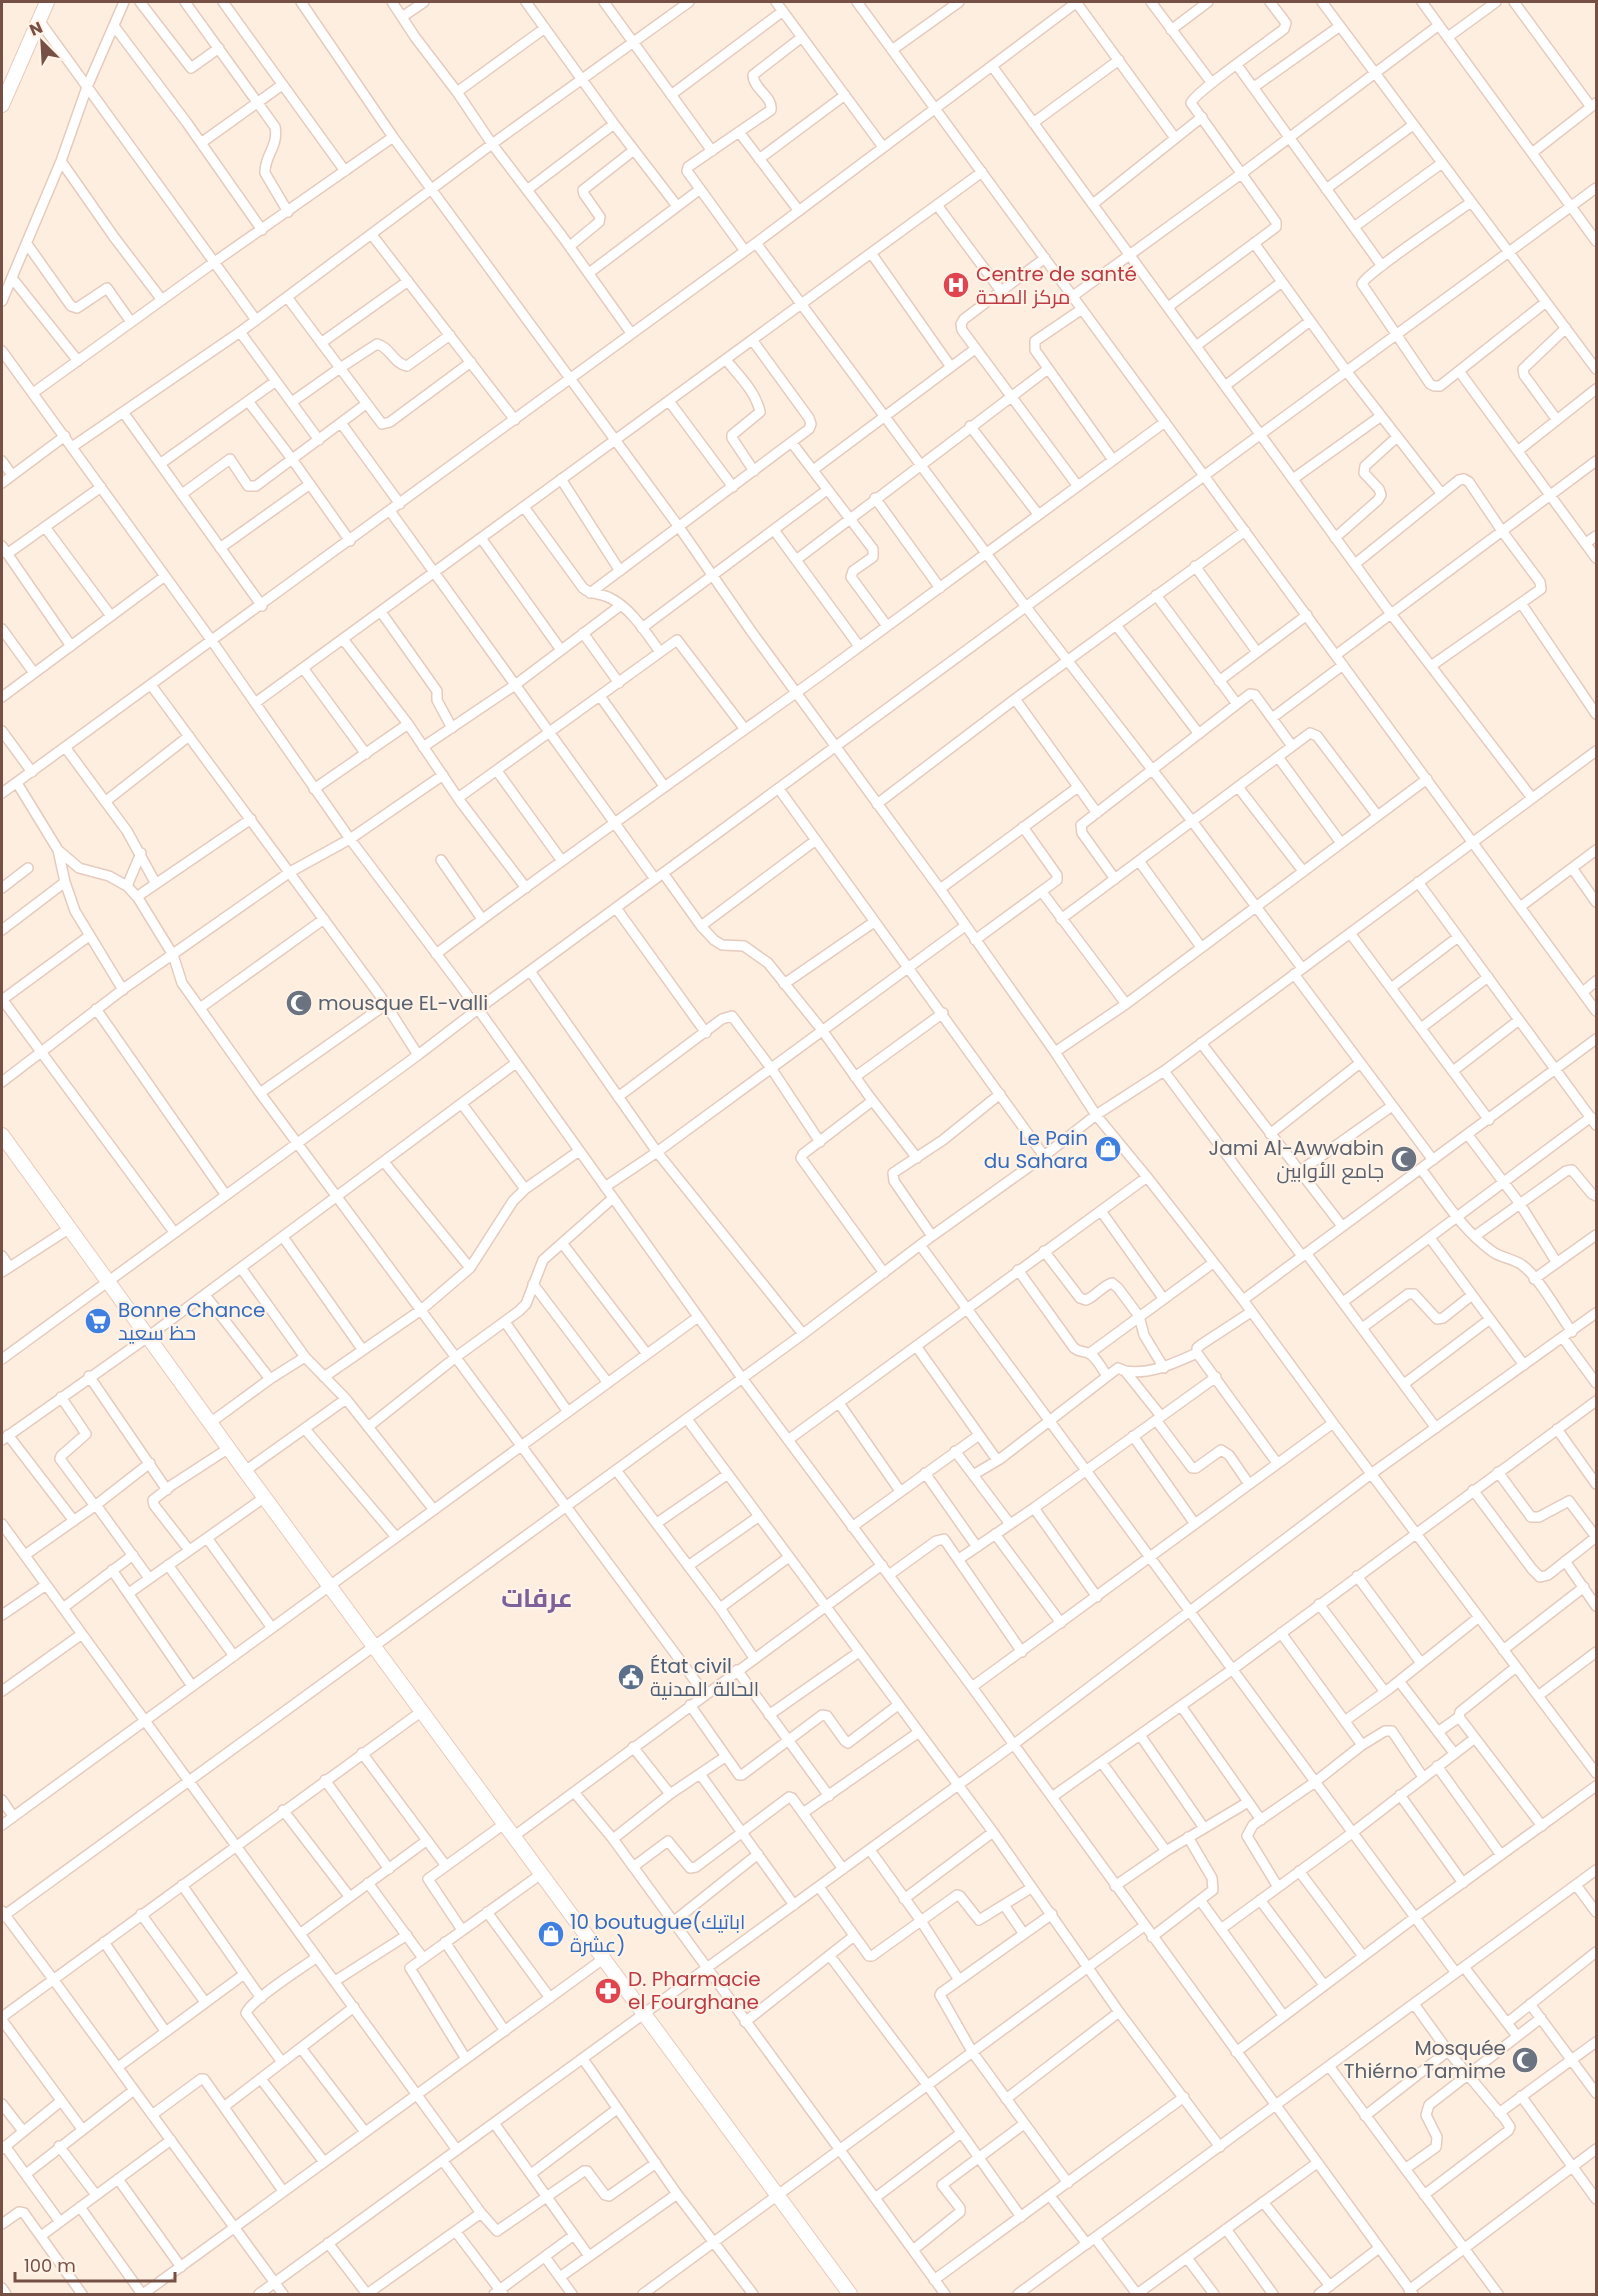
<svg xmlns="http://www.w3.org/2000/svg" width="1598" height="2296" font-family="Poppins,Cairo,sans-serif">
  <rect width="100%" height="100%" fill="#feeee0"/>
  <g fill="none" stroke-linecap="round" stroke-linejoin="round">
    <defs>
      <path id="street" d="M 140,2 L 191,68 L 219,48
        M 185,2 L 275,127 C 279,146 264,156 265,173 L 288,212
        M 223,2 L 345,171
        M 301,2 L 393,137 L 679,527 L 751,631 L 940,889 L 1055,1052 L 1096,1115 L 1147,1177 L 1243,1300 L 1333,1423 L 1596,1773
        M 392,2 L 415,37 L 457,92 L 492,144 L 562,236 L 631,333
        M 526,2 L 614,124 L 677,206
        M 604,2 L 712,151
        M 776,2 L 883,147
        M 857,2 L 1596,1011
        M 1076,2 L 1175,138
        M 1151,2 L 1211,82
        M 1322,2 L 1596,369
        M 1422,2 L 1596,241
        M 1514,2 L 1591,107
        M 402,17 L 424,2
        M 38,19 L 256,320
        M 114,26 L 187,123 L 262,230
        M 1171,30 L 1208,2
        M 1448,37 L 1496,2
        M 892,50 L 959,2
        M 1237,65 L 1382,266
        M 992,66 L 1391,614 L 1532,798
        M 1254,87 L 1340,26
        M 457,92 L 545,28
        M 671,95 L 783,11
        M 1033,123 L 1119,60
        M 739,132 L 799,211
        M 201,143 L 282,85
        M 1532,153 L 1596,103
        M 759,159 L 845,95
        M 61,161 L 114,237 L 162,300
        M 1326,189 L 1413,125
        M 527,190 L 614,124
        M 1471,202 C 1455,214 1366,273 1362,284 L 1430,384 L 1434,386 L 1440,386 L 1546,302
        M 1093,204 L 1202,117
        M 937,205 L 1001,291
        M 1354,227 L 1442,163
        M 372,235 L 515,420
        M 756,243 L 1026,607 L 1192,821 L 1302,968
        M 1254,243 L 1347,372 L 1441,493
        M 27,244 L 71,306 L 77,308 L 107,288 L 131,322
        M 570,246 L 599,222 L 600,217 L 584,194 L 583,190 L 634,150
        M 745,251 L 687,171 L 688,167 L 771,110 C 773,96 753,89 753,75 L 802,37
        M 871,253 L 951,367
        M 1045,258 L 964,319 L 961,324 L 962,330 L 1077,485
        M 589,273 L 699,190
        M 12,278 L 78,361
        M 1073,296 L 1241,174 L 1439,25
        M 287,297 L 382,424 L 390,422 L 471,362
        M 2,301 L 61,161 L 87,87 L 124,2
        M 1168,307 L 1276,227 L 1276,222 L 1191,103 C 1194,93 1270,40 1284,29 L 1286,23 L 1270,2
        M 1082,309 L 1035,341 L 1035,350 L 1113,460
        M 240,332 L 319,440
        M 321,343 L 408,281
        M 1196,346 L 1282,282
        M 2,351 L 212,641 L 350,839 L 478,1009 L 742,1378 L 972,1687 L 1413,2294
        M 727,361 C 739,376 756,392 760,412 L 732,435 L 732,438 L 754,471
        M 1459,371 L 1596,558
        M 1225,386 L 1310,321
        M 33,393 L 213,263 L 393,137
        M 248,401 L 292,459 L 350,541
        M 669,401 L 733,487
        M 292,402 L 340,368 L 377,344 C 390,347 394,364 407,366 L 450,335
        M 123,412 L 262,606
        M 1557,420 L 1524,375 L 1523,369 L 1566,328
        M 341,423 L 400,504
        M 970,426 L 1038,514
        M 792,443 L 873,549 L 873,557 L 853,571 L 851,577 L 887,626
        M 72,447 L 240,332 L 492,144 L 689,2
        M 1519,450 L 1596,389
        M 2,461 L 12,475
        M 160,464 L 276,381
        M 813,470 L 975,349
        M 561,479 L 620,571
        M 1293,479 L 1381,416
        M 2,483 L 65,436
        M 182,494 L 230,459 L 248,486 L 256,486 L 366,404
        M 875,498 L 940,588
        M 524,507 L 583,588 C 591,595 601,593 610,598 C 631,608 647,634 660,652
        M 390,511 L 655,879
        M 45,527 L 111,616
        M 774,530 L 859,646
        M 481,538 L 561,650
        M 1335,538 L 1378,500 L 1381,495 L 1379,489 L 1364,473 L 1365,466 L 1397,437
        M 1586,543 L 1596,536
        M 2,546 L 71,646
        M 220,548 L 310,484
        M 7,554 L 101,487
        M 796,560 L 1048,369
        M 1355,564 L 1459,480 L 1464,479 L 1469,482 L 1502,531 L 1540,582 L 1541,589 L 1431,666
        M 1195,566 L 1257,652
        M 590,593 L 809,429 L 811,424 L 809,418 L 753,341
        M 1156,595 L 1237,704
        M 1521,603 L 1596,714
        M 381,612 L 437,691 L 437,700 L 452,728
        M 1116,625 L 1199,734
        M 642,628 L 827,490
        M 2,629 L 34,673
        M 583,633 L 619,683
        M 343,639 L 408,724 L 460,801 L 526,888
        M 1336,655 L 1596,461
        M 303,668 L 366,754
        M 1219,681 L 1307,615
        M 151,685 L 381,997 L 418,1055
        M 600,696 L 664,786
        M 2,697 L 165,576
        M 1015,699 L 1097,813
        M 255,703 L 982,172
        M 1272,718 L 1343,665
        M 2,731 L 32,772
        M 65,747 L 127,831 L 156,884
        M 423,747 L 515,685 L 621,605
        M 1278,757 L 1341,843
        M 497,771 L 562,861
        M 17,783 L 58,850 L 65,882 L 75,911 L 123,990
        M 1238,787 L 1303,871
        M 314,789 L 408,724
        M 779,789 C 867,911 956,1033 1044,1156
        M 2,793 L 756,243 L 1077,2
        M 458,798 L 677,640 L 744,728
        M 106,801 L 189,736
        M 877,804 L 1015,699 L 1245,531
        M 58,850 L 79,868 L 109,876 L 127,886 L 138,898 L 173,955 L 182,983 L 260,1093 L 705,1694
        M 441,860 L 482,919
        M 1139,861 L 1201,947
        M 1572,868 L 1596,902
        M 663,873 L 701,926 L 714,940 L 722,945 L 744,946 L 768,963 L 822,1030 L 869,1096 L 917,1158
        M 1115,879 L 1082,833 L 1081,825 L 1250,694 L 1255,695 L 1292,746
        M 1418,882 L 1596,1125
        M 127,886 L 141,853
        M 2,888 L 28,868
        M 940,889 L 1078,787
        M 1042,892 L 1126,1004
        M 138,898 L 141,894 L 251,819
        M 1520,907 L 1596,850
        M 616,908 L 706,1033
        M 1061,919 L 1310,733 L 1317,736 L 1377,815
        M 701,926 L 816,840
        M 2,930 L 65,882
        M 1350,933 L 1489,1120
        M 975,940 L 1057,880 L 1057,875 L 1023,827
        M 436,954 C 562,859 690,769 818,677 C 934,592 1049,506 1165,422
        M 530,971 L 657,1152 L 803,1334
        M 1294,974 L 1433,1160
        M 784,984 L 874,922
        M 1391,988 L 1458,937
        M 1583,992 L 1596,981
        M 2,999 L 174,1232
        M 2,1000 L 89,936
        M 200,1008 L 324,919
        M 96,1009 L 225,1194
        M 1421,1028 L 1488,977
        M 1201,1043 L 1342,1226
        M 1055,1052 L 1126,1004 L 1427,779
        M 1164,1071 L 1302,1256
        M 1453,1071 L 1519,1020
        M 855,1077 L 943,1013
        M 2,1082 L 126,987 L 290,872 L 350,839 L 443,775
        M 260,1093 L 385,1005
        M 618,1097 L 722,1019 L 732,1016 L 771,1068 L 820,1142
        M 872,1101 L 803,1154 L 801,1158 L 884,1273
        M 462,1104 L 525,1189
        M 1270,1134 L 1360,1063
        M 1468,1135 L 1520,1204 L 1557,1263
        M 384,1162 L 470,1268
        M 1421,1169 C 1443,1198 1463,1231 1493,1252 C 1502,1258 1514,1259 1522,1265 C 1538,1276 1560,1315 1572,1332
        M 1300,1171 L 1392,1106
        M 605,1187 L 657,1152 L 965,926
        M 1101,1211 L 1163,1298
        M 932,1236 L 894,1181 L 893,1173 L 943,1140 L 1000,1094
        M 1475,1236 L 1566,1171 L 1572,1170 L 1592,1194 L 1596,1196
        M 283,1237 L 362,1349
        M 1430,1238 L 1524,1365
        M 562,1243 L 647,1354
        M 920,1245 L 1456,1973
        M 1044,1251 L 1080,1298 L 1086,1300 C 1096,1296 1102,1286 1112,1283 L 1118,1288 L 1139,1316 L 1144,1335 L 1164,1368
        M 1306,1253 L 1436,1428
        M 2,1256 L 9,1266
        M 241,1268 L 305,1357 L 346,1399 L 434,1510
        M 1018,1270 L 1074,1348 C 1079,1352 1082,1351 1088,1353 C 1096,1356 1102,1369 1107,1376
        M 2,1272 L 70,1228
        M 1534,1279 L 1596,1235
        M 533,1284 L 608,1383
        M 205,1295 L 270,1379
        M 1243,1300 L 1596,1039
        M 1343,1302 L 1591,1117
        M 1251,1312 L 1202,1344 L 1197,1348 L 1197,1353 L 1277,1463
        M 505,1322 L 568,1412
        M 1362,1328 L 1408,1294 L 1414,1294 L 1437,1319 L 1443,1318 L 1472,1295
        M 1563,1338 L 1596,1383
        M 916,1346 L 997,1460
        M 1090,1353 L 1213,1263
        M 2,1359 L 418,1055 L 478,1009 L 1596,188
        M 1125,1371 C 1151,1375 1174,1363 1197,1353
        M 89,1376 L 167,1490
        M 324,1377 L 421,1310 L 470,1268 L 513,1201 L 525,1189 L 579,1151
        M 1404,1384 L 1490,1319
        M 61,1397 L 86,1434 L 61,1456 L 60,1459 L 95,1506
        M 839,1403 L 900,1491
        M 687,1419 L 993,1832 L 1119,2012 L 1220,2147
        M 1156,1420 L 1192,1468 L 1196,1468 L 1221,1450 L 1229,1455 L 1249,1484
        M 210,1423 L 270,1379 L 305,1357
        M 368,1427 L 456,1357 L 519,1311 L 526,1304 L 543,1260 L 613,1198
        M 305,1429 L 396,1537
        M 1557,1429 L 1596,1484
        M 8,1435 L 74,1521
        M 1133,1436 L 1195,1524
        M 2,1440 L 149,1336 L 516,1063
        M 788,1440 L 1147,1177
        M 955,1451 L 1010,1524
        M 616,1470 L 720,1608 L 754,1658
        M 245,1471 L 346,1399
        M 1498,1472 L 1531,1517 L 1539,1517 L 1569,1501 L 1596,1537
        M 925,1473 L 977,1547
        M 973,1475 L 1000,1459 L 1118,1368 L 1125,1371 L 1161,1416
        M 1473,1490 L 1532,1569 L 1540,1577 L 1548,1575 L 1596,1537
        M 96,1505 L 149,1578
        M 1034,1508 L 1097,1597
        M 657,1523 L 728,1474
        M 2,1524 L 457,2150
        M 852,1527 L 979,1435
        M 995,1534 L 1061,1623
        M 207,1538 L 272,1628
        M 189,1550 L 154,1505 L 153,1500 L 172,1485 L 229,1448
        M 25,1555 L 96,1505 L 150,1463
        M 959,1559 L 1034,1508 L 1216,1377
        M 1565,1561 L 1596,1606
        M 168,1565 L 234,1656
        M 688,1566 L 758,1517
        M 112,1570 L 192,1686
        M 889,1575 L 936,1541 L 944,1539 L 1022,1652
        M 1357,1576 L 1421,1663
        M 129,1593 L 265,1497
        M 1319,1604 L 1385,1692
        M 63,1608 L 133,1555
        M 720,1608 L 789,1557
        M 2,1615 L 46,1585
        M 1503,1650 L 1584,1587
        M 1516,1667 L 1460,1712 L 1459,1717 L 1542,1826
        M 737,1670 L 829,1796
        M 1399,1681 L 1454,1753
        M 972,1687 L 1333,1423
        M 2,1691 L 82,1634
        M 1538,1696 L 1596,1652
        M 690,1705 L 739,1775 L 742,1775 L 822,1715 L 827,1716 L 845,1741 L 848,1743 L 898,1705
        M 1181,1706 L 1261,1820
        M 769,1715 L 859,1652
        M 1346,1720 L 1389,1689 L 1479,1617
        M 1438,1732 L 1459,1717
        M 1140,1735 L 1204,1828
        M 1362,1745 L 1385,1731 L 1392,1731 L 1423,1777
        M 633,1747 L 670,1794
        M 362,1753 L 446,1866
        M 1102,1763 L 1166,1851
        M 1437,1766 L 1501,1855
        M 700,1774 L 794,1905
        M 325,1780 L 389,1869
        M 574,1792 L 613,1839 L 945,2294
        M 1400,1795 L 1463,1883
        M 1052,1797 L 1233,1669 L 1596,1401
        M 2,1800 L 13,1816
        M 283,1810 L 349,1896
        M 803,1813 L 919,1732
        M 2,1825 L 698,1317
        M 1352,1833 L 1475,1738
        M 513,1837 L 882,1565
        M 613,1839 L 670,1794 L 725,1757
        M 870,1850 L 921,1921 L 959,1980
        M 633,1867 L 668,1841 L 690,1868 L 696,1867 L 789,1797 L 792,1798 L 843,1869
        M 1299,1871 L 1363,1956
        M 368,1883 L 423,1958
        M 182,1885 L 261,1998
        M 1576,1885 L 1596,1912
        M 1115,1886 L 1166,1851 L 1248,1802
        M 819,1887 L 869,1956 L 872,1956 L 957,1895 L 960,1896 L 979,1920 L 1031,1888
        M 1278,1887 L 1247,1836 L 1253,1825 L 1315,1782 L 1362,1745 L 1281,1633
        M 904,1899 L 993,1832
        M 1200,1900 L 1283,2015
        M 1260,1900 L 1324,1985
        M 1004,1905 L 1024,1934
        M 2,1911 L 53,1979 L 283,2294
        M 487,1912 L 550,1998
        M 141,1914 L 205,2002
        M 1052,1914 L 941,1993 L 940,1995 L 973,2053 L 1068,2183
        M 2,1917 L 803,1334 L 932,1236 L 1044,1156 L 1096,1115 L 1164,1071 L 1596,751
        M 673,1922 L 758,1854
        M 1221,1929 L 1352,1833
        M 462,1930 L 428,1879 L 504,1824
        M 301,1933 L 426,1841
        M 1152,1937 L 1213,1890 L 1212,1878 L 1188,1837
        M 104,1942 L 165,2031
        M 445,1942 L 505,2031
        M 830,1956 L 928,2086 L 1021,2217
        M 1464,1967 L 1517,2036
        M 335,1981 L 407,1935
        M 1414,2004 L 1448,2051 L 1504,2118 L 1510,2127 L 1508,2131 L 1424,2195
        M 1530,2004 L 1596,2093
        M 2,2017 L 422,1711
        M 2,2020 L 82,2129
        M 745,2022 L 854,1936
        M 1507,2023 L 1596,1952
        M 301,2048 L 365,2132
        M 1236,2052 L 1414,1918 L 1596,1786
        M 466,2059 L 410,1968 L 541,1874
        M 583,2059 L 677,2194 L 753,2294
        M 282,2062 L 246,2013 C 252,1999 302,1968 317,1957
        M 1329,2066 L 1498,2294
        M 118,2067 L 243,1975
        M 261,2079 L 324,2162
        M 1521,2096 L 1596,2199
        M 1006,2099 L 1119,2012
        M 2,2104 L 23,2131
        M 225,2106 L 354,2007
        M 1499,2113 L 1596,2042
        M 152,2115 L 201,2079 L 204,2079 L 283,2191
        M 1365,2116 L 1448,2051
        M 494,2123 L 589,2256
        M 5,2146 L 60,2222
        M 59,2146 L 96,2195
        M 2,2149 L 61,2101
        M 443,2161 L 481,2213 L 497,2231 L 584,2171 L 587,2171 L 605,2195 L 609,2196 L 656,2163
        M 1405,2169 L 1436,2147 L 1437,2137 L 1426,2115 L 1429,2105 L 1541,2018
        M 26,2174 L 134,2090
        M 531,2174 L 617,2109
        M 118,2179 L 181,2267
        M 1050,2196 L 1087,2244
        M 875,2198 L 961,2133
        M 1263,2202 L 1330,2286
        M 80,2207 L 142,2294
        M 2,2224 L 19,2212 L 24,2213 L 82,2294
        M 1226,2229 L 1273,2294
        M 456,2232 L 503,2294
        M 41,2236 L 171,2140
        M 1095,2238 L 1137,2294
        M 328,2243 L 367,2294
        M 913,2250 L 960,2212 L 960,2208 L 942,2185 L 1024,2124
        M 545,2257 L 572,2294
        M 1187,2258 L 1214,2294
        M 560,2277 L 677,2194
        M 934,2280 L 1184,2097
        M 2,2288 L 6,2294
        M 1409,2290 L 1596,2149
        M 143,2294 L 603,1959
        M 259,2294 L 1013,1745 L 1371,1474 L 1596,1313
        M 367,2294 L 481,2213
        M 494,2294 L 574,2235
        M 643,2294 L 1144,1926
        M 1018,2294 L 1596,1870
        M 1137,2294 L 1317,2163
        M 1319,2294 L 1379,2248"/>
      <path id="secondary" d="M 2,105 L 47,2
        M 2,1135 L 245,1471 L 850,2294"/>
    </defs>
    <!-- street casing -->
    <use href="#street" stroke="#e5cbbe" stroke-width="12"/>
    <!-- secondary casing -->
    <use href="#secondary" stroke="#eacabb" stroke-width="16"/>
    <!-- street -->
    <use href="#street" stroke="#fff" stroke-width="9"/>
    <!-- secondary -->
    <use href="#secondary" stroke="#fff" stroke-width="14"/>
  </g>
  <!-- icons -->
  <defs>
    <symbol id="hospital-disc" viewBox="-11 -11 22 22"><circle r="9.5" fill="#e0444e" stroke="#fff3e8"/><path d="M-5-5h3v3.5h4V-5h3V5h-3V1.5h-4V5h-3Z" fill="#fff"/></symbol>
    <symbol id="mosque-disc" viewBox="-11 -11 22 22"><circle r="9.5" fill="#6b7280" stroke="#fff3e8"/><path d="M3.5-4.9A6 6 0 1 0 3.5 4.9A5 5 0 1 1 3.5-4.9Z" fill="#fff"/></symbol>
    <symbol id="shop-disc" viewBox="-11 -11 22 22"><circle r="9.5" fill="#3f7fe0" stroke="#fff3e8"/><path d="M-5-2.5h2.3a2.7 3.5 0 0 1 5.4 0H5L5.5 6h-11ZM-1.5-2.5h3a1.5 2.3 0 0 0-3 0Z" fill="#fff"/></symbol>
    <symbol id="supermarket-disc" viewBox="-11 -11 22 22"><circle r="9.5" fill="#3f7fe0" stroke="#fff3e8"/><path d="M-6-5.5h2.5l.6 2H6L4.5 2H-2.5L-4.4-4H-6ZM-1.5 3.2a1.3 1.3 0 1 0 .1 0ZM3 3.2a1.3 1.3 0 1 0 .1 0Z" fill="#fff"/></symbol>
    <symbol id="civic-disc" viewBox="-11 -11 22 22"><circle r="9.5" fill="#5c6f8a" stroke="#fff3e8"/><path d="M-.6-6.5H3V-4.5H.6V-3L4-1V1h2V6H-6V1h2V-1L-.6-3ZM-1.2 2.5V6h2.4V2.5Z" fill="#fff"/></symbol>
    <symbol id="pharmacy-disc" viewBox="-11 -11 22 22"><circle r="9.5" fill="#e0444e" stroke="#fff3e8"/><path d="M-2-6h4v4h4v4h-4v4h-4v-4h-4v-4h4Z" fill="#fff"/></symbol>
  </defs>
  <g fill-rule="evenodd">
    <use href="#hospital-disc" x="941" y="270" width="30" height="30"/>
    <use href="#mosque-disc" x="284" y="988" width="30" height="30"/>
    <use href="#shop-disc" x="1093" y="1134" width="30" height="30"/>
    <use href="#mosque-disc" x="1389" y="1144" width="30" height="30"/>
    <use href="#supermarket-disc" x="83" y="1306" width="30" height="30"/>
    <use href="#civic-disc" x="616" y="1662" width="30" height="30"/>
    <use href="#shop-disc" x="536" y="1919" width="30" height="30"/>
    <use href="#pharmacy-disc" x="593" y="1976" width="30" height="30"/>
    <use href="#mosque-disc" x="1510" y="2045" width="30" height="30"/>
  </g>
  <g text-anchor="middle" stroke-width="4.5" stroke-linejoin="round" paint-order="stroke">
    <!-- health labels -->
    <g font-size="20" fill="#be3a42" stroke="#fff3e8" text-anchor="start">
      <text x="976" y="281">Centre de santé<tspan x="976" dy="23">مركز الصحة</tspan></text>
      <text x="628" y="1986">D. Pharmacie<tspan x="628" dy="23">el Fourghane</tspan></text>
    </g>
    <!-- worship labels -->
    <g font-size="20" fill="#5b616d" stroke="#fff3e8" text-anchor="end">
      <text x="318" y="1010" text-anchor="start">mousque EL-valli</text>
      <text x="1384" y="1155">Jami Al-Awwabin<tspan x="1384" dy="23">جامع الأوابين</tspan></text>
      <text x="1506" y="2055">Mosquée<tspan x="1506" dy="23">Thiérno Tamime</tspan></text>
    </g>
    <!-- shop labels -->
    <g font-size="20" fill="#366cbe" stroke="#fff3e8" text-anchor="start">
      <text x="1088" y="1145" text-anchor="end">Le Pain<tspan x="1088" dy="23">du Sahara</tspan></text>
      <text x="118" y="1317">Bonne Chance<tspan x="118" dy="23">حظ سعيد</tspan></text>
      <text x="570" y="1929">10 boutugue(اباتيك<tspan x="570" dy="23">عشرة)</tspan></text>
    </g>
    <!-- service labels -->
    <g font-size="20" fill="#4e5e75" stroke="#fff3e8" text-anchor="start">
      <text x="650" y="1673">État civil<tspan x="650" dy="23">الحالة المدنية</tspan></text>
    </g>
    <!-- district labels -->
    <g font-size="26" font-weight="bold" fill="#7f609b" stroke="#fff3e8">
      <text x="537" y="1607">عرفات</text>
    </g>
  </g>
  <!-- border -->
  <rect width="1598" height="2296" fill="none" stroke="#775045" stroke-width="6"/>
  <!-- north arrow -->
  <g transform="translate(42 42) rotate(336)" stroke="#fff3e8" stroke-width="4.5" paint-order="stroke">
  <path d="M0-4.5L10 22L0 15L-10 22Z" fill="#775045"/>
  <text y="-9" font-size="16" font-weight="bold" text-anchor="middle" fill="#775045">N</text>
  </g>
  <!-- scale -->
  <path d="M15 2272v9h160v-9" fill="none" stroke="#775045" stroke-width="3"/>
  <text x="24" y="2272" font-size="18" fill="#775045" stroke="#fff3e8" stroke-width="4.5" paint-order="stroke">100 m</text>
</svg>
